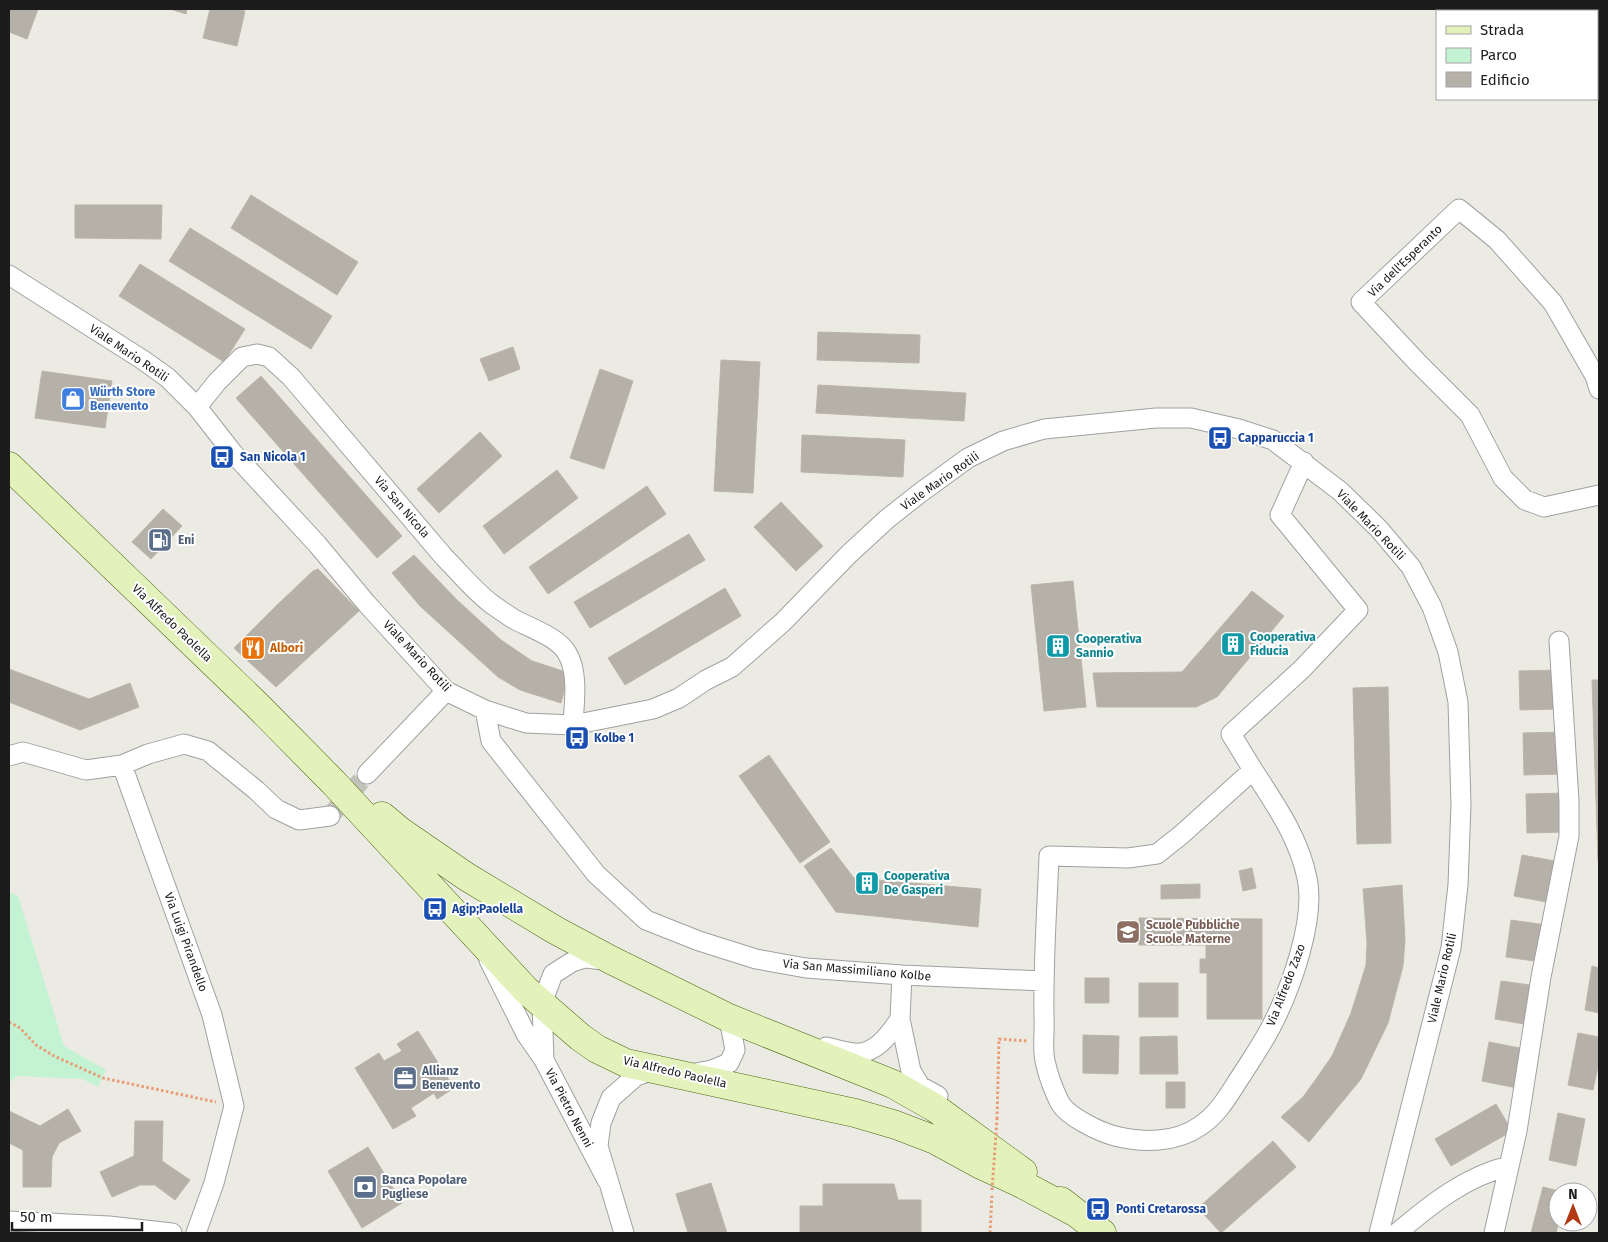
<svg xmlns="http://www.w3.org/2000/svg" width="1608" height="1242" font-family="'Fira Sans',sans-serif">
  <rect width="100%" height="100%" fill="#ecebe3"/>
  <!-- park -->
  <path fill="#c3f3d2" d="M 9,892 L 18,896 L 64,1046 L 106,1070 L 98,1087 L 83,1079 L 18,1076 L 9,1083 Z"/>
  <!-- building -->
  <path fill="#b5b1a9" stroke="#bcb5a7" d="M 9,9 L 38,9 L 27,39 L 9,32 Z
    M 170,9 L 187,9 L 186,14 Z
    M 210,9 L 237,9 L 245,11 L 237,46 L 203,38 Z
    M 251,195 L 358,262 L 337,295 L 231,228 Z
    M 75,205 L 162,205 L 161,239 L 75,238 Z
    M 190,228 L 332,316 L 311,349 L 169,261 Z
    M 140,264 L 245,329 L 224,362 L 119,296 Z
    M 818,332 L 920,335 L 919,363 L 817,360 Z
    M 513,347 L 520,369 L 489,381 L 480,359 Z
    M 721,360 L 760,362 L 753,493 L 714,491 Z
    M 600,369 L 633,381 L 604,469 L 570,458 Z
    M 42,371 L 112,381 L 105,428 L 35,418 Z
    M 261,376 L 402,536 L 377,558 L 236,398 Z
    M 818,385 L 966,393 L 964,421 L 816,413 Z
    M 480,432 L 502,456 L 439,513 L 417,489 Z
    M 802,435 L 905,440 L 903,477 L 801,472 Z
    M 557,470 L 578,498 L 504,554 L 483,526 Z
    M 647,486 L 666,514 L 548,594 L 529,567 Z
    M 781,502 L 823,546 L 796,571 L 754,527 Z
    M 163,509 L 182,526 L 151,559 L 132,542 Z
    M 689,534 L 705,560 L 590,628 L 574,602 Z
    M 414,555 L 457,600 L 501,640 L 532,661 L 569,673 L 561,703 L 520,690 L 498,677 L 420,606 L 392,573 Z
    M 318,569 L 359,611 L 276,687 L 234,648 L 276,606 L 313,571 Z
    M 1073,581 L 1086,707 L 1044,711 L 1031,585 Z
    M 725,588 L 741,616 L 625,685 L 608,658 Z
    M 1252,591 L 1284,616 L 1217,697 L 1196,707 L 1097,707 L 1093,673 L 1182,672 Z
    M 9,669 L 89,699 L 130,683 L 139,707 L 80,730 L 9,702 Z
    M 1559,670 L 1559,709 L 1520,710 L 1519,671 Z
    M 1592,680 L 1599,680 L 1599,861 L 1598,861 Z
    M 1388,687 L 1391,843 L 1357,844 L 1353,688 Z
    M 1562,732 L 1562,774 L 1524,775 L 1523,733 Z
    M 769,755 L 830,842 L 800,863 L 739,776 Z
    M 1564,793 L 1565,832 L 1527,833 L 1526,794 Z
    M 831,848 L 854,878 L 981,889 L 978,927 L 836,912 L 804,866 Z
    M 1522,855 L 1560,862 L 1552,903 L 1514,896 Z
    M 1252,868 L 1256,888 L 1243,891 L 1239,871 Z
    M 1200,884 L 1200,898 L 1161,899 L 1161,885 Z
    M 1402,885 L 1405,940 L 1403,966 L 1388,1023 L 1361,1079 L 1309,1142 L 1281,1117 L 1303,1097 L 1316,1079 L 1332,1056 L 1351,1013 L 1366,965 L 1367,943 L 1363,889 Z
    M 1139,918 L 1262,919 L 1262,1019 L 1207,1019 L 1207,973 L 1200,973 L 1200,959 L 1206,959 L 1206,945 L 1139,945 Z
    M 1511,920 L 1546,925 L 1541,962 L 1506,957 Z
    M 1592,966 L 1599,968 L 1599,1013 L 1585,1010 Z
    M 1085,978 L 1109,978 L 1109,1003 L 1085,1003 Z
    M 1501,981 L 1537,986 L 1530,1025 L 1495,1019 Z
    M 1139,983 L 1178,983 L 1178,1017 L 1139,1017 Z
    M 418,1031 L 454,1088 L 437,1099 L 434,1093 L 411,1108 L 416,1116 L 393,1129 L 355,1068 L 379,1053 L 384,1061 L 402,1051 L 397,1044 Z
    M 1578,1033 L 1599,1037 L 1599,1062 L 1593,1090 L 1568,1085 Z
    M 1083,1035 L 1119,1036 L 1118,1074 L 1083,1073 Z
    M 1177,1036 L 1178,1074 L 1140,1074 L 1140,1037 Z
    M 1489,1042 L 1525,1049 L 1517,1088 L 1482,1081 Z
    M 1166,1082 L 1185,1082 L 1185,1108 L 1166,1108 Z
    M 1496,1104 L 1512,1131 L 1451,1166 L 1435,1139 Z
    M 68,1109 L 81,1131 L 59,1143 L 52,1157 L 51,1187 L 23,1187 L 23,1150 L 9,1143 L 9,1111 L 40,1126 Z
    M 1558,1113 L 1585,1119 L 1576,1166 L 1549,1160 Z
    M 135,1121 L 163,1121 L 162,1161 L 190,1180 L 175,1200 L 155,1185 L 140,1185 L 112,1197 L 100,1172 L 134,1156 Z
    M 1273,1141 L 1296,1167 L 1221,1233 L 1198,1208 Z
    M 368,1147 L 402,1203 L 362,1228 L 328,1171 Z
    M 711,1183 L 727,1233 L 688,1233 L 676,1194 Z
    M 823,1184 L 894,1184 L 898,1200 L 921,1200 L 921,1233 L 800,1233 L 800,1206 L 823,1206 Z
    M 1543,1187 L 1563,1192 L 1558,1192 L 1558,1222 L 1559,1222 L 1556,1233 L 1531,1233 Z"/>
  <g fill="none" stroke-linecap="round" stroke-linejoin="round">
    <!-- minor-tunnel -->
    <path stroke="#c2c2bb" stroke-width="19" stroke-dasharray="19 9" stroke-linecap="butt" d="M 330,816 L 367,774"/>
    <defs>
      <path id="minor" d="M 9,275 L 143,360 L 168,378 L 197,407 L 233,453 L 317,544 L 367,604 L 446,691 L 485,710 L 526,723 L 573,725 L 653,709 L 679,698 L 706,680 L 732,667 L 783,622 L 849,554 L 887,519 L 920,493 L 968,458 L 1003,441 L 1044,429 L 1156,418 L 1191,418 L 1239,429 L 1273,440 L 1340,491 L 1379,529 L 1411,567 L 1432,607 L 1448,652 L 1458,702 L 1461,804 L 1458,885 L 1451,948 L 1379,1233
        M 1599,389 L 1595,376 L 1553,303 L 1497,240 L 1459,209 L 1361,302 L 1417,362 L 1470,415 L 1503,478 L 1525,500 L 1544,507 L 1599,495
        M 197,407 L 217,382 L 242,357 L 257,354 L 269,357 L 291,377 L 444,557 C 460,573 475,592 493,605 C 500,610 506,614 512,618 C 529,628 557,636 567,653 C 579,673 574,703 573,725
        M 485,710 L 491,741 L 596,874 L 646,920 L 699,941 L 756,959 L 806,968 L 902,975 L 1043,981
        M 9,756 L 23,752 L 86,770 L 122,765 L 212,1015 L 234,1106 L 214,1183 L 196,1233
        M 122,765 L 148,754 L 184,744 L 208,751 L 256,790 L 276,809 L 299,820 L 330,816
        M 1253,770 C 1275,804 1299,838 1307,878 C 1316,919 1291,988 1272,1025 C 1264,1041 1253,1057 1243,1073 C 1230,1092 1220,1113 1200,1126 C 1176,1143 1142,1143 1115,1136 C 1100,1132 1068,1117 1060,1103 C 1054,1091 1048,1075 1045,1061 C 1042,1048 1045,1031 1044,1017 C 1043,963 1047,909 1049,856 L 1128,858 L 1157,854 L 1181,835 Z
        M 1253,770 L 1231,734 L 1302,669 L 1358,610 L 1280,515 L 1304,462
        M 367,774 L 446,691
        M 489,960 L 526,1034 L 544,1060
        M 604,960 L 585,958 L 572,962 L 553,974 L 542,1003 L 544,1060 L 607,1180
        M 902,975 L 900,1019 L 911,1071 L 920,1086 L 938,1096
        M 826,1047 C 835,1049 844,1052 854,1053 C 875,1055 889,1035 900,1019
        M 690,1074 L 712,1070 L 729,1063 L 735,1050 L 729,1018
        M 9,1221 L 109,1226 L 172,1233
        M 624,1233 L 598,1146 L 601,1123 L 611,1098 L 636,1076 L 656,1069
        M 1397,1233 C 1430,1205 1466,1176 1509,1166
        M 1494,1233 L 1517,1131 L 1541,977 L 1569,836 L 1569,801 L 1559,641"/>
      <path id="secondary" d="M 9,466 L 257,705 L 333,782 L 526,990 L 580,1037 L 597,1049 L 626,1063 L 855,1113 L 896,1125 L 935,1140 L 979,1164 L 1020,1183 L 1076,1213
        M 382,816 L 400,831 L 467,877 L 555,930 L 611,960 L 729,1018 L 893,1084 L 935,1108 L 1023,1172
        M 1061,1201 L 1102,1233"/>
    </defs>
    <!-- minor casing -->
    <use href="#minor" stroke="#a0a0a0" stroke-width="21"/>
    <!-- secondary casing -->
    <use href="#secondary" stroke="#496610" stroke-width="29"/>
    <!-- path -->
    <path stroke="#ea9c76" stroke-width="3" stroke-dasharray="2.5 2.5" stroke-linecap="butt" d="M 9,1022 L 20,1028 L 36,1045 L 54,1056 L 103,1078 L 216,1102
      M 997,1119 L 999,1039 L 1027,1041
      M 990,1233 L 992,1194"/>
    <!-- minor -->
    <use href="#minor" stroke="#fff" stroke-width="19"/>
    <!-- secondary -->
    <use href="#secondary" stroke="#e3f2bb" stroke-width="28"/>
    <!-- path-bridge -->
    <path stroke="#ea9c76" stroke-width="3" stroke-dasharray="2.5 2.5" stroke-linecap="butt" d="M 992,1190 L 997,1119"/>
  </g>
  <!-- icons -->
  <defs>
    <symbol id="shop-square" viewBox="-11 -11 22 22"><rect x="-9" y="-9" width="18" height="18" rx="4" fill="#3f7fe0" stroke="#fff"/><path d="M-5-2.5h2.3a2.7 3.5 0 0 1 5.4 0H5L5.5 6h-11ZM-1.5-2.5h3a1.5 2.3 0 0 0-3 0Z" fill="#fff"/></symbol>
    <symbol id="bus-square" viewBox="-11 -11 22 22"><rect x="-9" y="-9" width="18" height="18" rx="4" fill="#1a4fb4" stroke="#fff"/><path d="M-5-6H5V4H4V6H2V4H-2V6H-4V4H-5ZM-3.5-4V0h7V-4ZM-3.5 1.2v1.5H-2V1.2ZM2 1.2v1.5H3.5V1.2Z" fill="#fff"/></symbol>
    <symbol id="fuel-square" viewBox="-11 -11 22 22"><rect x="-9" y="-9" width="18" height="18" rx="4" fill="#5c6f8a" stroke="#fff"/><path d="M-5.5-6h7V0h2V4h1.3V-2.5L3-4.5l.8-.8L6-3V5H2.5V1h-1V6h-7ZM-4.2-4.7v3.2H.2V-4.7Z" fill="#fff"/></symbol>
    <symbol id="building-square" viewBox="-11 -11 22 22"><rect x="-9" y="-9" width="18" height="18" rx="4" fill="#0f9aa8" stroke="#fff"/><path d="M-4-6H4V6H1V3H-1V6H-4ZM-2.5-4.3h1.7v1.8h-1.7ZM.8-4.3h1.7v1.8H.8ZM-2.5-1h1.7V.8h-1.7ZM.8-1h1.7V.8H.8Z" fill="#fff"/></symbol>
    <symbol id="restaurant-square" viewBox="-11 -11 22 22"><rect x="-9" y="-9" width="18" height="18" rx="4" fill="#e8710a" stroke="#fff"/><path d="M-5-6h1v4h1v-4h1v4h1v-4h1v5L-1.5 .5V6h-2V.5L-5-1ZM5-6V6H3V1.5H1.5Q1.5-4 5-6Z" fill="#fff"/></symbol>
    <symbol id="school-square" viewBox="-11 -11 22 22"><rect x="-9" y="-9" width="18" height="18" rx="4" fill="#8d6e63" stroke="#fff"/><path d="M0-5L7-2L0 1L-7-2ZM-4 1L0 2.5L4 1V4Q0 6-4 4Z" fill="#fff"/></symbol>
    <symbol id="office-square" viewBox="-11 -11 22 22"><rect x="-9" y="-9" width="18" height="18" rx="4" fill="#5c6f8a" stroke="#fff"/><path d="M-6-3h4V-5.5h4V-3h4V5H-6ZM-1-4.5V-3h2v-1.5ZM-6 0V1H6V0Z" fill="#fff"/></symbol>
    <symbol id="bank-square" viewBox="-11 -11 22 22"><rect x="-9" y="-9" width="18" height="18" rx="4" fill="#5c6f8a" stroke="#fff"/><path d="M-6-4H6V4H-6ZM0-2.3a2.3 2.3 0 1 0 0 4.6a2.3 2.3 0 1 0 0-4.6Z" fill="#fff"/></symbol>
  </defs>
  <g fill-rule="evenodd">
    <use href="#shop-square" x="59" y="385" width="28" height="28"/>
    <use href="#bus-square" x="1206" y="424" width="28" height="28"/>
    <use href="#bus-square" x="208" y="443" width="28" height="28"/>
    <use href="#fuel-square" x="146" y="526" width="28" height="28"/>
    <use href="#building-square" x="1219" y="630" width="28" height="28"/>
    <use href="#building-square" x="1044" y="632" width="28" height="28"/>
    <use href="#restaurant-square" x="239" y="634" width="28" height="28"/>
    <use href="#bus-square" x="563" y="724" width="28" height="28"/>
    <use href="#building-square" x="853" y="869" width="28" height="28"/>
    <use href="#bus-square" x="421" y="895" width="28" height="28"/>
    <use href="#school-square" x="1114" y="918" width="28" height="28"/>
    <use href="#office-square" x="391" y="1064" width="28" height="28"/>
    <use href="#bank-square" x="351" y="1173" width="28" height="28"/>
    <use href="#bus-square" x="1084" y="1195" width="28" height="28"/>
  </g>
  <g text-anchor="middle" stroke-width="4" stroke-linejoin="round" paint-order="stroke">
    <!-- street labels -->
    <g font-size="12" fill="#1c1c1c" stroke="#fff">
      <text transform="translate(1405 261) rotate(-44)" y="4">Via dell'Esperanto</text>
      <text transform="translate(129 353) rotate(34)" y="4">Viale Mario Rotili</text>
      <text transform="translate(940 481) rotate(-35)" y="4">Viale Mario Rotili</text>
      <text transform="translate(402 507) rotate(49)" y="4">Via San Nicola</text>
      <text transform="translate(1371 525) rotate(46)" y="4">Viale Mario Rotili</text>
      <text transform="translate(172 623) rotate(44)" y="4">Via Alfredo Paolella</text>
      <text transform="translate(417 656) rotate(47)" y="4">Viale Mario Rotili</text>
      <text transform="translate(186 942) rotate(70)" y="4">Via Luigi Pirandello</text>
      <text transform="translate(857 970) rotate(5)" y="4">Via San Massimiliano Kolbe</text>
      <text transform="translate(1442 978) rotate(-77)" y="4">Viale Mario Rotili</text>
      <text transform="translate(1286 985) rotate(-69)" y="4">Via Alfredo Zazo</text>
      <text transform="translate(675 1072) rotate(13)" y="4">Via Alfredo Paolella</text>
      <text transform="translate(569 1108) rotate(62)" y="4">Via Pietro Nenni</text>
    </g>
    <!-- shop labels -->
    <g font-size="12" font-weight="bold" fill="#366cbe" stroke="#fff" text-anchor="start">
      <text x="90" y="396">Würth Store<tspan x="90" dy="14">Benevento</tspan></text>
    </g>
    <!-- transit labels -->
    <g font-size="12" font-weight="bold" fill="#164399" stroke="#fff" text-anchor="start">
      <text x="1238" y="442">Capparuccia 1</text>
      <text x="240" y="461">San Nicola 1</text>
      <text x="594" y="742">Kolbe 1</text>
      <text x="452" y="913">Agip;Paolella</text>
      <text x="1116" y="1213">Ponti Cretarossa</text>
    </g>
    <!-- service labels -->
    <g font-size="12" font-weight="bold" fill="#4e5e75" stroke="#fff" text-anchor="start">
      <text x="178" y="544">Eni</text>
      <text x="422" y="1075">Allianz<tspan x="422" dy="14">Benevento</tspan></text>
      <text x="382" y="1184">Banca Popolare<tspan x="382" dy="14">Pugliese</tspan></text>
    </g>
    <!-- culture labels -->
    <g font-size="12" font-weight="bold" fill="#0d838f" stroke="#fff" text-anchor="start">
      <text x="1250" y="641">Cooperativa<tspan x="1250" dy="14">Fiducia</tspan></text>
      <text x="1076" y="643">Cooperativa<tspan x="1076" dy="14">Sannio</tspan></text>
      <text x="884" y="880">Cooperativa<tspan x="884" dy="14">De Gasperi</tspan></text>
    </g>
    <!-- food labels -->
    <g font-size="12" font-weight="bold" fill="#c56008" stroke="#fff" text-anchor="start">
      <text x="270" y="652">Albori</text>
    </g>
    <!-- education labels -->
    <g font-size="12" font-weight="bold" fill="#785e54" stroke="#fff" text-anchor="start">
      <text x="1146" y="929">Scuole Pubbliche<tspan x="1146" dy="14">Scuole Materne</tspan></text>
    </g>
  </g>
  <!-- border -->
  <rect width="1608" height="1242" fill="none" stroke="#1c1c1c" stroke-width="20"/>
  <!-- legend -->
  <rect x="1436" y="10" width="162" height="90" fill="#ffffff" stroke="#a4a4a4"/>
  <rect x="1446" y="26" width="25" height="8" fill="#e3f2bb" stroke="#a4a4a4"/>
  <text x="1480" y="35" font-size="15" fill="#1c1c1c">Strada</text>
  <rect x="1446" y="48" width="25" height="15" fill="#c3f3d2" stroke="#a4a4a4"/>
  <text x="1480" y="60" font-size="15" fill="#1c1c1c">Parco</text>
  <rect x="1446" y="72" width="25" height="15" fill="#b5b1a9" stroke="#a4a4a4"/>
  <text x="1480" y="85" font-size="15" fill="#1c1c1c">Edificio</text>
  <!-- north arrow -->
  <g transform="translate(1573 1207)"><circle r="24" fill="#ffffff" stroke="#a4a4a4"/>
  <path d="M0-4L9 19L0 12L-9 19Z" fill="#b33915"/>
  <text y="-8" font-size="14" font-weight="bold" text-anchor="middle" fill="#1c1c1c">N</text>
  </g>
  <!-- scale -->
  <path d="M12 1222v8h130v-8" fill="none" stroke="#1c1c1c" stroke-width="2.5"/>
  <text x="20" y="1222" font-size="15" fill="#1c1c1c" stroke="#ffffff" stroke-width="4" paint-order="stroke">50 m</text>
</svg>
